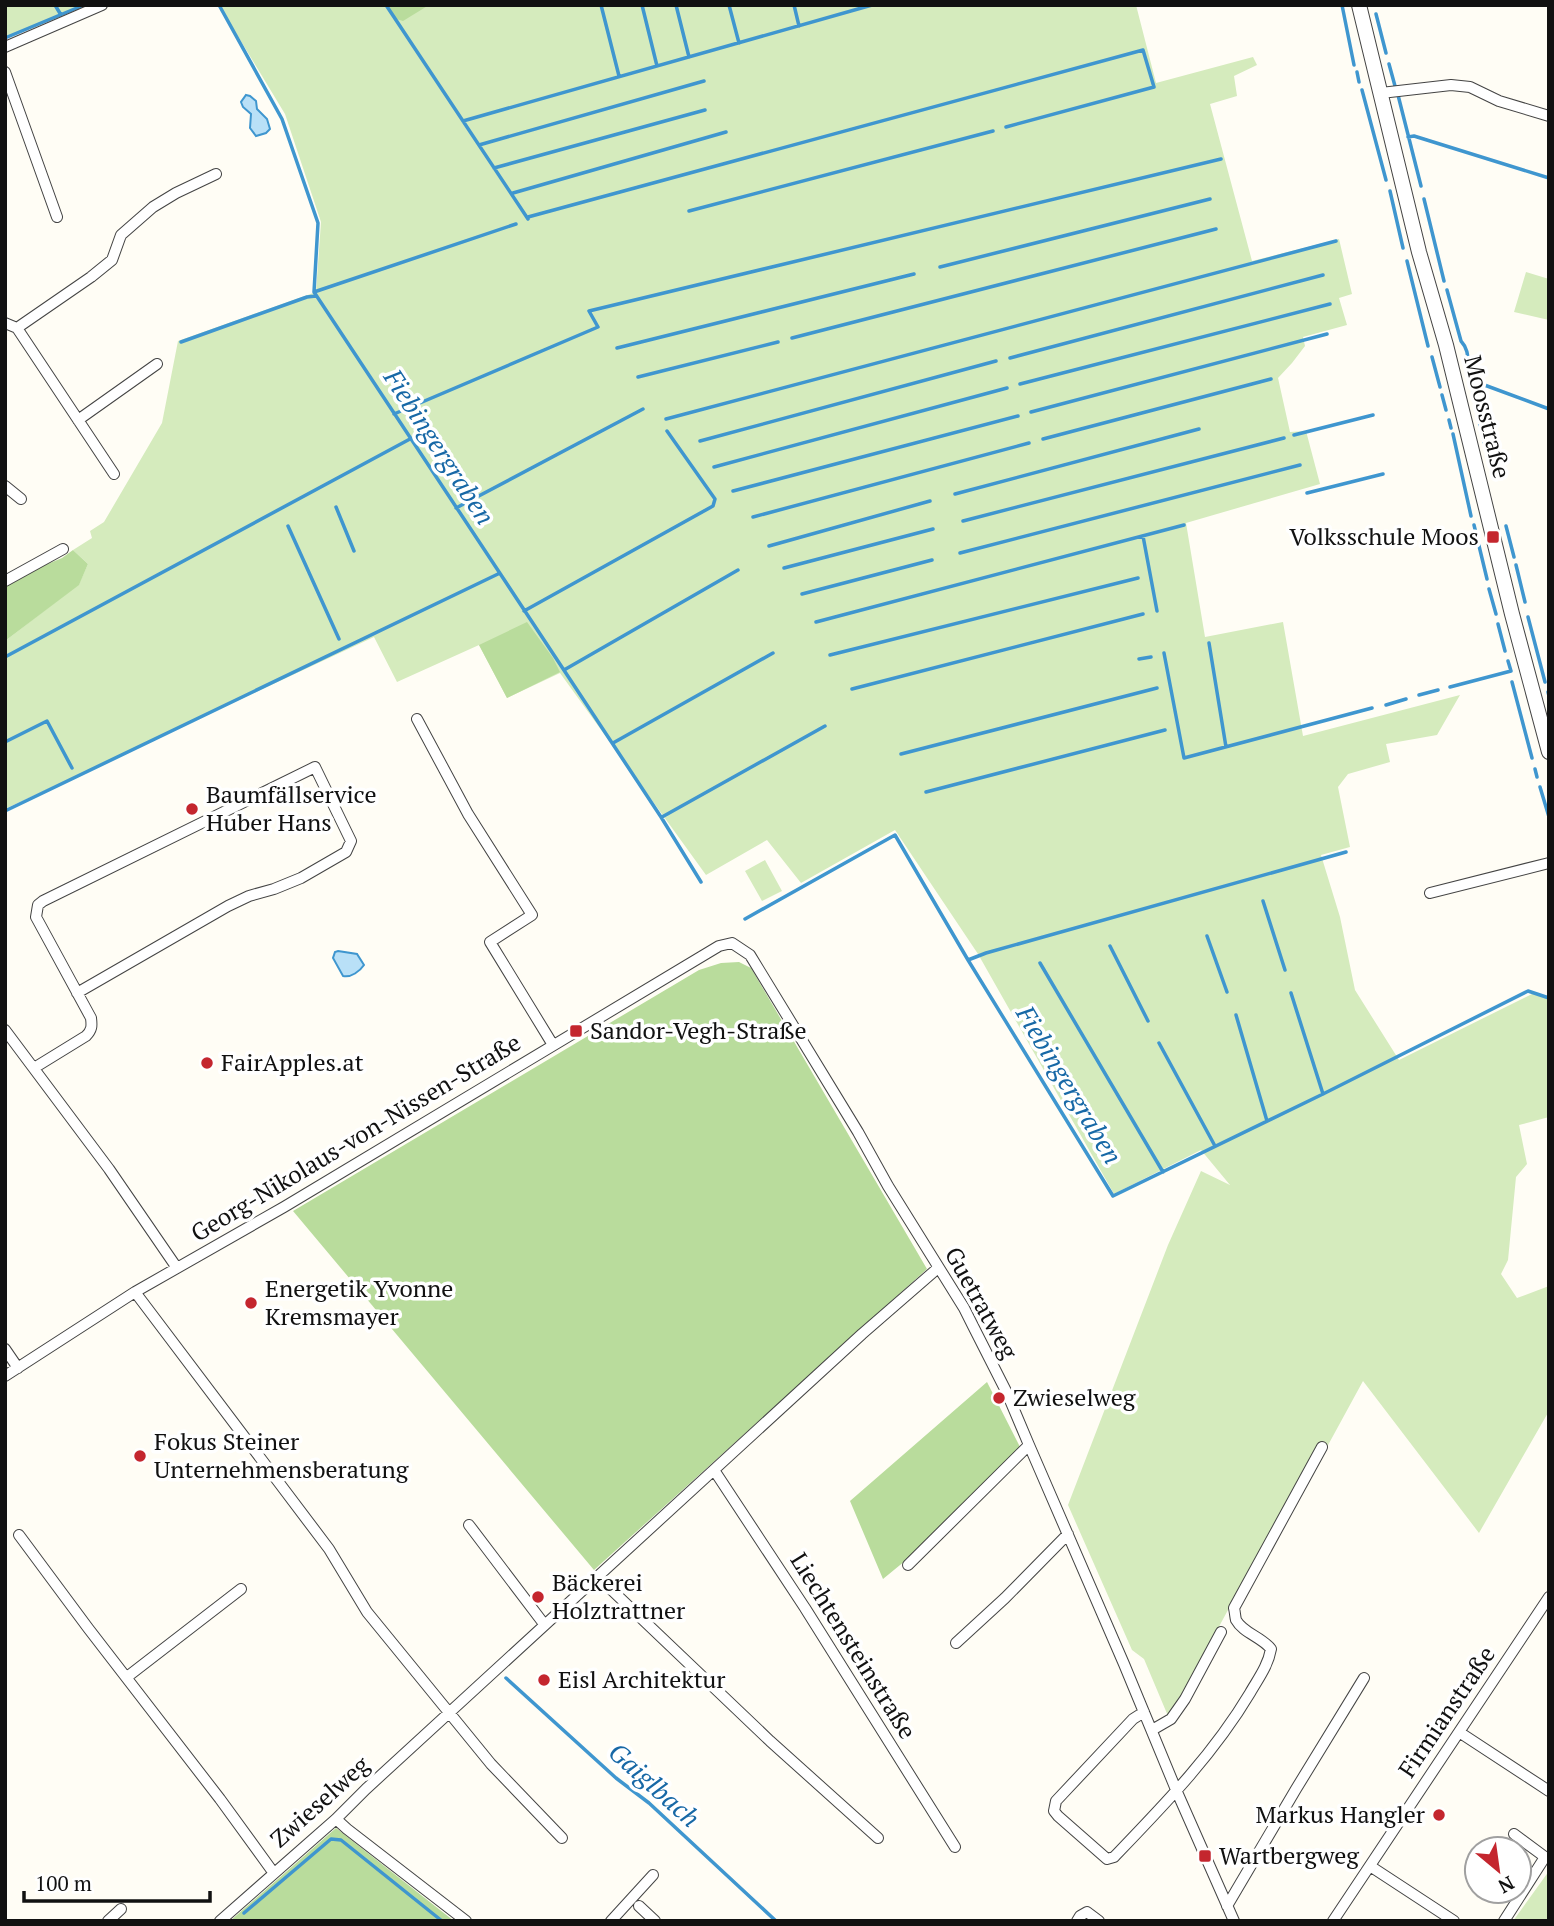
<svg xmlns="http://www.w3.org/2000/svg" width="1554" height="1926" font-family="'PT Serif',serif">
  <rect width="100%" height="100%" fill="#fffdf5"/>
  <!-- green -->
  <path fill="#d5ebbd" d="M 5,5 L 85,5 L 5,38 Z
    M 219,5 L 1136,5 L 1156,83 L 1253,57 L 1257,65 L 1234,76 L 1237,96 L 1210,104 L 1252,261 L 1339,239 L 1352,294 L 1339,298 L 1347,325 L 1303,337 L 1305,346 L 1292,363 L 1278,378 L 1290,432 L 1306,431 L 1320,484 L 1186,523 L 1205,637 L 1283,622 L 1303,736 L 1460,695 L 1437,735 L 1386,744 L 1390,762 L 1348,774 L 1338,787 L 1350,847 L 1321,855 L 1340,917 L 1355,990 L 1399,1060 L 1534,993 L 1549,997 L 1549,1117 L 1519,1125 L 1527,1164 L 1516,1177 L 1508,1260 L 1501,1274 L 1517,1298 L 1549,1286 L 1549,1411 L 1479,1533 L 1363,1381 L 1327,1447 L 1318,1443 L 1187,1686 L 1168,1716 L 1144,1659 L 1132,1650 L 1068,1505 L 1168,1245 L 1201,1171 L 1230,1185 L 1201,1150 L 1114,1194 L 978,954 L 895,830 L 801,883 L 767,840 L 706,875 L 560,673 L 507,698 L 479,645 L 397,682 L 374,637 L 5,809 L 5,641 L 79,584 L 88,564 L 73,550 L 92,538 L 90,531 L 104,522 L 162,423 L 178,341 L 316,292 L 321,222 L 285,114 Z
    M 1526,272 L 1549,279 L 1549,320 L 1514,312 Z
    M 765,860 L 782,891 L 762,901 L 745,871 Z
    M 1549,1871 L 1549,1921 L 1513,1921 Z"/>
  <!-- forest -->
  <path fill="#b9dc9c" d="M 388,5 L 429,5 L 403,21 L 396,19 Z
    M 73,550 L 88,564 L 79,585 L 5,641 L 5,587 L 45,565 L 62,558 Z
    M 527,622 L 553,658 L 560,672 L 507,698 L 479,645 Z
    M 739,962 L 751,968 L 927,1269 L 594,1570 L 293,1211 L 699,970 L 721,963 Z
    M 987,1382 L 1020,1447 L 911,1556 L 883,1579 L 850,1501 Z
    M 336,1828 L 454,1921 L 230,1921 Z"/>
  <!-- water -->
  <path fill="#b9e0f7" stroke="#3f96cf" stroke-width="2" d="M 246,95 L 250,96 L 256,101 L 257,109 L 267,119 L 270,129 L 266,133 L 256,136 L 250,128 L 251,114 L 243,107 L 241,102 Z
    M 338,951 L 357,954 L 364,965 C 360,971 351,978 343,976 L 333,958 L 335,952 Z"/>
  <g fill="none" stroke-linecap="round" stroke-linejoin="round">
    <!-- stream -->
    <path stroke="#3f96cf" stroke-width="3.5" d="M 55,5 L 61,15
      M 219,5 L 282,119 L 318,223 L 314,292 L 661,817 L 701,882
      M 386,5 L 528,219
      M 601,5 L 619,76
      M 642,5 L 657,66
      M 676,5 L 689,57
      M 729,5 L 739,43
      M 794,5 L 799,26
      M 1342,5 L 1354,65
      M 1376,14 L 1386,53
      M 5,38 L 84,5
      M 1389,64 L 1395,86
      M 1357,72 L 1359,82
      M 1362,90 L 1386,180
      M 1398,95 L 1421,186
      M 463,121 L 872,5
      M 1408,137 L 1414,136 L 1549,178
      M 479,145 L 704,81
      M 494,168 L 705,110
      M 1390,191 L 1403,248
      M 513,193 L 726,132
      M 1424,199 L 1444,281
      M 689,211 L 993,131
      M 528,217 L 1143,50 L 1154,87 L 1006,127
      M 1407,261 L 1428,346
      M 940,267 L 1210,199
      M 1447,290 L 1461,341 C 1470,351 1467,360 1469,372
      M 314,292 L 516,224
      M 792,338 L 1216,229
      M 181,342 L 307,297 L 316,296
      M 617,348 L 914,274
      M 1432,357 L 1440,387
      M 1010,358 L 1323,275
      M 638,377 L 778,342
      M 1471,382 L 1481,429
      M 1020,384 L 1330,304
      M 1472,386 L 1479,383 L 1549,409
      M 1442,395 L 1446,410
      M 1031,412 L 1327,334
      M 394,414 L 598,327 L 589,311 L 1221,159
      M 666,419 L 1336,241
      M 1449,420 L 1451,428
      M 1453,434 L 1471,516
      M 1294,435 L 1373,415
      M 1483,438 L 1488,456
      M 1043,439 L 1271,379
      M 700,441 L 996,361
      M 714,467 L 1007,388
      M 733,491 L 1018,416
      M 1307,493 L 1383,474
      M 955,494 L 1199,429
      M 336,507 L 354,551
      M 456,508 L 643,409
      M 753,517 L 1029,443
      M 963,521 L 1284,438
      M 1474,525 L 1487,579
      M 288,526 L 339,639
      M 1506,526 L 1514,557
      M 1143,536 L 1157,611
      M 769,546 L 930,501
      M 960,553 L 1300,465
      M 1516,565 L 1525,602
      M 784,568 L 933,529
      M 1489,589 L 1496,614
      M 802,594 L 932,560
      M 524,611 L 713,506 L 715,499 L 667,431
      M 1528,617 L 1545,682
      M 816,622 L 1184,525
      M 1498,624 L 1505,651
      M 1209,643 L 1226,747
      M 1164,653 L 1184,758 L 1372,708
      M 830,655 L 1138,578
      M 5,657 L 410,439
      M 1139,659 L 1151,657
      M 564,670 L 738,570
      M 1512,682 L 1532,758
      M 1450,687 L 1511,671 L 1508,661
      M 852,689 L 1143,614
      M 1548,692 L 1549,696
      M 1419,695 L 1438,690
      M 1386,705 L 1406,699
      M 5,742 L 47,721 L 72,768
      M 613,743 L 773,653
      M 901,754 L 1157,688
      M 1535,769 L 1537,777
      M 1540,787 L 1549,817
      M 926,792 L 1165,730
      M 5,811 L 498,574
      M 662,817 L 825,726
      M 1263,901 L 1285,970
      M 745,919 L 895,835 L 968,960 L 1113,1196 L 1323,1094 L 1528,991 L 1549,998
      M 1207,936 L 1227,992
      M 1110,946 L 1148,1021
      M 968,960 L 986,953 L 1346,852
      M 1040,963 L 1163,1172
      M 1291,993 L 1323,1094
      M 1236,1015 L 1267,1121
      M 1159,1043 L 1215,1146
      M 506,1678 L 616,1778 L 649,1803 L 776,1921
      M 244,1913 L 331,1839 L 341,1840 L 442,1921"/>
    <defs>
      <path id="minor" d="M 5,47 L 102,5
        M 5,72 L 57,217
        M 1381,93 L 1451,85 L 1470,87 L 1499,101 L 1549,116
        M 5,323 L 17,328 L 114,474
        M 17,328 L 91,277 L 112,260 L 121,235 L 153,207 L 176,193 L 216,174
        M 78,420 L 157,364
        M 5,486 L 21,499
        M 5,581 L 63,549
        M 417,719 L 468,814 L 532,915 L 490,942 L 553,1045
        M 1430,893 L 1549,863
        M 5,1030 L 109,1169 L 177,1268
        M 34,1068 L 86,1036 C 92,1030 92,1026 91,1018 L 36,917 L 38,905 L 43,901 L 315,767 L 351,841 L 346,852 L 301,878 L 274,889 L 249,896 L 228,906 L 77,993
        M 135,1292 L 329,1549 L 367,1612 L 491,1764 L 562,1838
        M 5,1349 L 18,1368
        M 5,1376 L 135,1292 L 284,1207 L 719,946 L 732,943 L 750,955 L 858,1132 L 888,1186 L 964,1308 L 973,1326 L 1007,1393 L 1029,1445 L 1124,1664 L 1177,1792 L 1234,1921
        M 714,1470 L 805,1608 L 955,1847
        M 469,1525 L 544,1624
        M 19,1535 L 88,1628 L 220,1799 L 273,1872
        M 908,1565 L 1029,1445
        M 598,1577 L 770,1741 L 878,1838
        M 956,1643 L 1005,1598 L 1068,1534
        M 127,1677 L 241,1589
        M 1144,1712 L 1133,1719 L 1056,1801 L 1054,1811 L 1058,1816 L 1107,1859 L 1114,1857 C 1164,1805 1213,1755 1250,1693 C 1258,1679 1268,1666 1271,1649 C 1262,1637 1243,1633 1236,1620 C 1235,1616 1235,1612 1234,1608 L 1322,1447
        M 1152,1730 L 1171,1719 L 1185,1699 L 1221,1632
        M 1459,1732 L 1549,1791
        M 336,1819 L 347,1829 L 466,1921
        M 1370,1866 L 1454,1921
        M 639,1906 L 655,1921
        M 1227,1906 L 1296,1789 L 1364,1678
        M 108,1921 L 121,1909
        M 220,1921 L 336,1819 L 366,1789 L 862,1334 L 938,1268
        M 611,1921 L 653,1875
        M 1077,1921 L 1080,1916 L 1087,1912 L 1099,1921
        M 1333,1921 L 1549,1597
        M 1504,1921 L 1545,1857 L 1514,1834"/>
      <path id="tertiary" d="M 1359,5 L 1419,252 L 1446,345 L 1512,614 L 1549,752"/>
    </defs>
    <!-- minor casing -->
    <use href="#minor" stroke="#444" stroke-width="12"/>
    <!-- tertiary casing -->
    <use href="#tertiary" stroke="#444" stroke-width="16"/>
    <!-- minor -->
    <use href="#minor" stroke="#fff" stroke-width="10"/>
    <!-- tertiary -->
    <use href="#tertiary" stroke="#fff" stroke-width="14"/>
  </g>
  <!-- markers -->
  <g fill="#c4262e" stroke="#fff" stroke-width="2.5">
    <rect x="1486" y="530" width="14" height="14" rx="3.5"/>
    <circle cx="192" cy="809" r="7"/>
    <rect x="569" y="1024" width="14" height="14" rx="3.5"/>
    <circle cx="207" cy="1063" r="7"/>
    <circle cx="251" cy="1303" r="7"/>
    <circle cx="999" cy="1398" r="7"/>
    <circle cx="140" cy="1456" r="7"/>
    <circle cx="538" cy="1597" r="7"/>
    <circle cx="544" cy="1680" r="7"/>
    <circle cx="1439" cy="1815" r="7"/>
    <rect x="1198" y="1849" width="14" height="14" rx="3.5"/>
  </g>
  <g text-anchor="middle" stroke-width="7" stroke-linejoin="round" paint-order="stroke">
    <!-- street labels -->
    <g font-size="24" fill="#111" stroke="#fff">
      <text transform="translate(1487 417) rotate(76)" y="8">Moosstraße</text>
      <text transform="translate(356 1138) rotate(-31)" y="8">Georg-Nikolaus-von-Nissen-Straße</text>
      <text transform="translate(981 1303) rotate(61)" y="8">Guetratweg</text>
      <text transform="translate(853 1646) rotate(58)" y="8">Liechtensteinstraße</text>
      <text transform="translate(1447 1712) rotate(-56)" y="8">Firmianstraße</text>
      <text transform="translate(320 1802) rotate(-42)" y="8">Zwieselweg</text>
    </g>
    <!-- poi labels -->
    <g font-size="24" fill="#111" stroke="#fff" text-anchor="start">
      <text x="1479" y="545" text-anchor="end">Volksschule Moos</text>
      <text x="206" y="803">Baumfällservice<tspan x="206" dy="28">Huber Hans</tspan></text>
      <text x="590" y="1039">Sandor-Vegh-Straße</text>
      <text x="221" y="1071">FairApples.at</text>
      <text x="265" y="1297">Energetik Yvonne<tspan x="265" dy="28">Kremsmayer</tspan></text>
      <text x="1013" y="1406">Zwieselweg</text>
      <text x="154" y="1450">Fokus Steiner<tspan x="154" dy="28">Unternehmensberatung</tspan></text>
      <text x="552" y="1591">Bäckerei<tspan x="552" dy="28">Holztrattner</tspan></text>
      <text x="558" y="1688">Eisl Architektur</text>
      <text x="1425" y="1823" text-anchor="end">Markus Hangler</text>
      <text x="1219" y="1864">Wartbergweg</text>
    </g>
    <!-- water labels -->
    <g font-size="26" font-style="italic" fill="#1768a6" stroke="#fff">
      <text transform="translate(439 447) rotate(57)" y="9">Fiebingergraben</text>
      <text transform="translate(1069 1085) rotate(59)" y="9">Fiebingergraben</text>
      <text transform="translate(654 1785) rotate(42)" y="9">Gaiglbach</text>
    </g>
  </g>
  <!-- border -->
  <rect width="1554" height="1926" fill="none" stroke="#111111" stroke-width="14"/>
  <!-- north arrow -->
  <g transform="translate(1498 1870) rotate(151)"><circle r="33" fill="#ffffff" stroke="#a0a0a0" stroke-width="2"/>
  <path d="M0-5L12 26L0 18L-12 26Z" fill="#c4262e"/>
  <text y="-10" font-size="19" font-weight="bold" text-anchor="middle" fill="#111111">N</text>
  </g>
  <!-- scale -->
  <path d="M24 1891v10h186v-10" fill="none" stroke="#111111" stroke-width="3.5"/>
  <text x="35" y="1891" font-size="21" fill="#111111" stroke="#ffffff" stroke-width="5" paint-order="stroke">100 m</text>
</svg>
